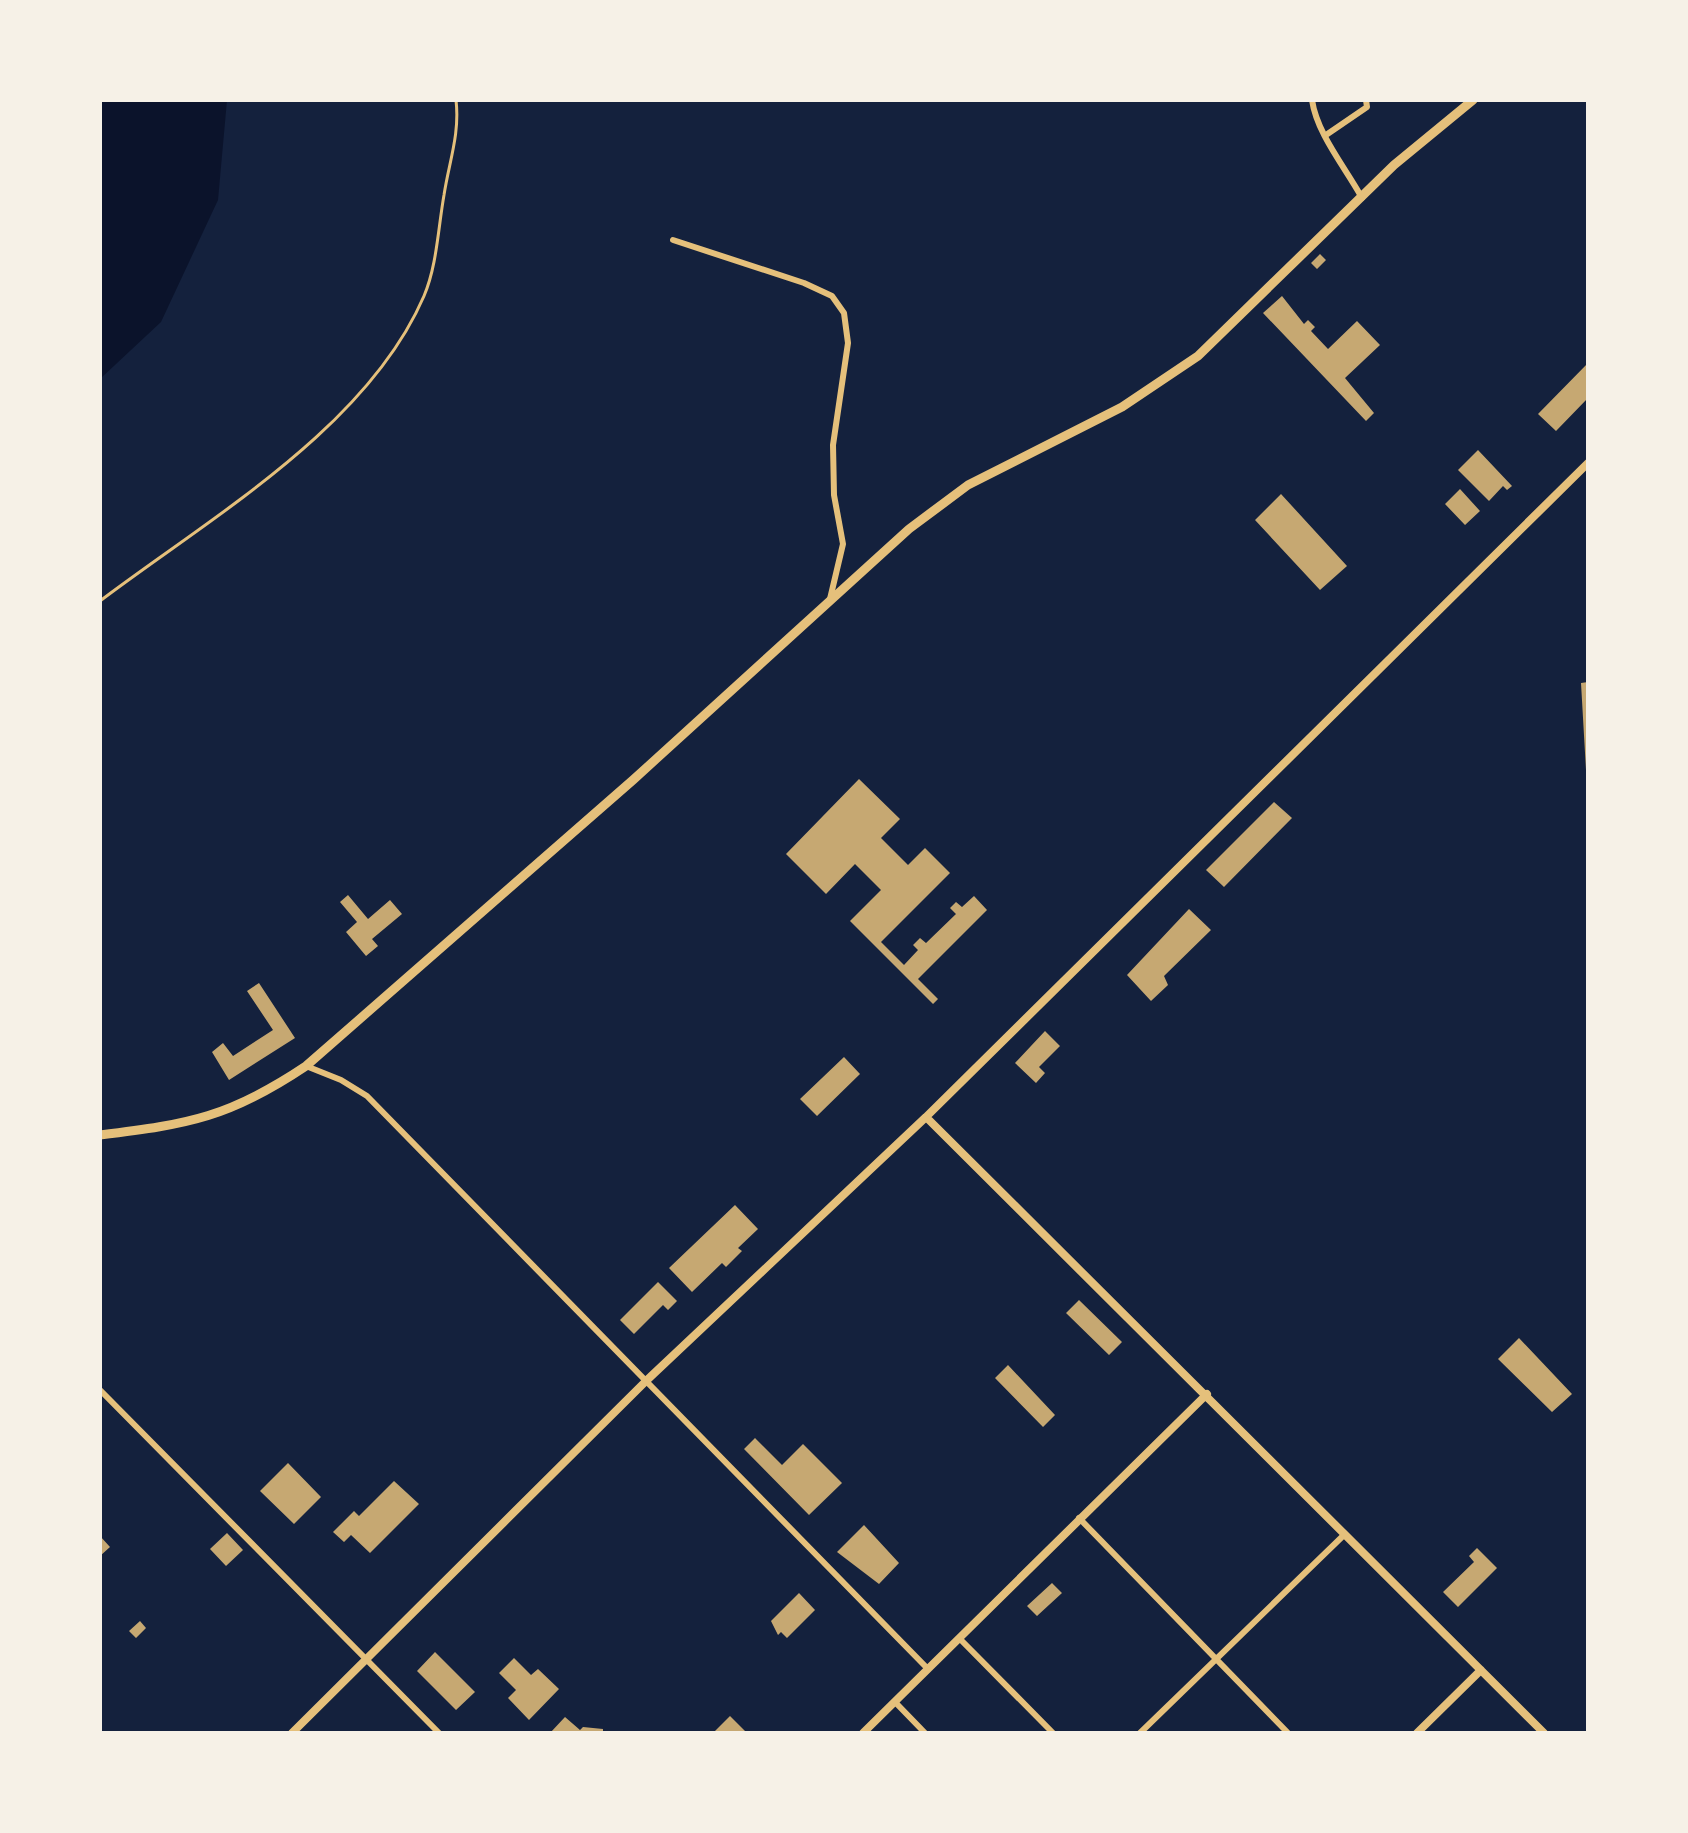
<svg xmlns="http://www.w3.org/2000/svg" width="1688" height="1833" font-family="'Alegreya Sans',sans-serif">
  <rect width="100%" height="100%" fill="#14213d"/>
  <!-- water -->
  <path fill="#0b132b" d="M 100,100 L 227,100 L 218,200 L 161,322 L 100,379 Z"/>
  <!-- building -->
  <path fill="#c6a872" d="M 1320,254 L 1326,260 L 1317,269 L 1311,263 Z
    M 1282,296 L 1304,324 L 1308,320 L 1315,327 L 1311,331 L 1328,349 L 1357,321 L 1380,345 L 1345,378 L 1374,413 L 1366,421 L 1263,313 Z
    M 1588,363 L 1588,398 L 1556,431 L 1538,414 Z
    M 1478,450 L 1512,486 L 1507,490 L 1503,486 L 1489,501 L 1458,470 Z
    M 1460,489 L 1480,511 L 1465,525 L 1445,504 Z
    M 1281,494 L 1347,566 L 1320,590 L 1255,520 Z
    M 1588,682 L 1588,770 L 1586,770 L 1581,683 Z
    M 859,779 L 900,819 L 881,838 L 908,865 L 925,848 L 950,873 L 881,942 L 904,965 L 918,950 L 913,945 L 920,938 L 926,943 L 956,914 L 950,908 L 956,902 L 962,907 L 974,896 L 987,910 L 918,979 L 938,999 L 933,1004 L 850,921 L 881,890 L 855,864 L 826,894 L 786,854 Z
    M 1274,802 L 1292,818 L 1224,887 L 1206,870 Z
    M 348,895 L 368,919 L 390,900 L 402,914 L 372,939 L 378,946 L 366,956 L 346,932 L 357,922 L 340,902 Z
    M 1189,909 L 1211,930 L 1164,976 L 1168,985 L 1151,1001 L 1127,975 Z
    M 259,983 L 295,1038 L 229,1080 L 212,1052 L 223,1043 L 233,1056 L 273,1030 L 247,991 Z
    M 1045,1031 L 1060,1046 L 1039,1067 L 1045,1073 L 1036,1083 L 1015,1063 Z
    M 844,1057 L 860,1074 L 817,1116 L 800,1099 Z
    M 735,1205 L 758,1229 L 738,1248 L 742,1251 L 726,1267 L 722,1263 L 692,1292 L 669,1268 Z
    M 658,1282 L 677,1301 L 668,1310 L 663,1305 L 634,1334 L 620,1320 Z
    M 1079,1300 L 1122,1342 L 1109,1355 L 1066,1313 Z
    M 1519,1338 L 1572,1394 L 1552,1412 L 1498,1359 Z
    M 1008,1365 L 1055,1415 L 1043,1427 L 995,1378 Z
    M 755,1438 L 782,1465 L 803,1444 L 842,1483 L 809,1515 L 744,1449 Z
    M 288,1463 L 321,1497 L 294,1524 L 260,1491 Z
    M 394,1481 L 419,1504 L 370,1553 L 351,1535 L 344,1542 L 333,1532 L 354,1511 L 359,1516 Z
    M 864,1525 L 899,1563 L 879,1584 L 837,1552 Z
    M 227,1533 L 243,1550 L 226,1566 L 210,1549 Z
    M 100,1536 L 110,1547 L 100,1556 Z
    M 1477,1548 L 1497,1568 L 1458,1607 L 1443,1592 L 1474,1562 L 1469,1556 Z
    M 1052,1583 L 1062,1593 L 1037,1616 L 1027,1606 Z
    M 799,1593 L 815,1610 L 787,1638 L 781,1632 L 778,1635 L 771,1621 Z
    M 140,1621 L 146,1628 L 136,1638 L 129,1631 Z
    M 435,1652 L 475,1692 L 456,1710 L 417,1671 Z
    M 514,1658 L 531,1675 L 538,1669 L 559,1689 L 529,1720 L 508,1698 L 516,1690 L 499,1673 Z
    M 730,1716 L 747,1733 L 713,1733 Z
    M 565,1717 L 580,1730 L 583,1727 L 603,1729 L 603,1733 L 550,1733 Z"/>
  <g fill="none" stroke-linecap="round" stroke-linejoin="round">
    <!-- service -->
    <path stroke="#e5c07b" stroke-width="3" d="M 100,601 C 211,517 367,428 424,296 C 437,265 438,229 444,195 C 449,162 460,134 456,100"/>
    <!-- minor -->
    <path stroke="#e5c07b" stroke-width="6" d="M 1312,100 C 1317,134 1345,167 1362,198
      M 1326,135 L 1367,107 L 1366,100
      M 673,240 L 804,283 L 832,296 L 844,313 L 848,343 L 833,445 L 834,495 L 843,544 L 830,599
      M 306,1066 L 341,1080 L 367,1096 L 927,1668
      M 100,1390 L 439,1733
      M 1079,1518 L 1288,1733
      M 960,1639 L 1053,1733
      M 895,1702 L 925,1733
      M 1140,1733 L 1345,1534"/>
    <!-- secondary -->
    <path stroke="#e5c07b" stroke-width="8" d="M 926,1117 L 1544,1733
      M 292,1733 L 646,1381 L 926,1117 L 1588,463
      M 863,1733 L 1207,1394
      M 1417,1733 L 1481,1670"/>
    <!-- primary -->
    <path stroke="#e5c07b" stroke-width="9" d="M 100,1135 C 190,1124 230,1117 306,1066 L 633,780 L 909,529 L 968,485 L 1122,407 L 1198,356 L 1394,165 L 1473,100"/>
  </g>
  <!-- border -->
  <rect width="1688" height="1833" fill="none" stroke="#f6f1e7" stroke-width="204"/>
</svg>
